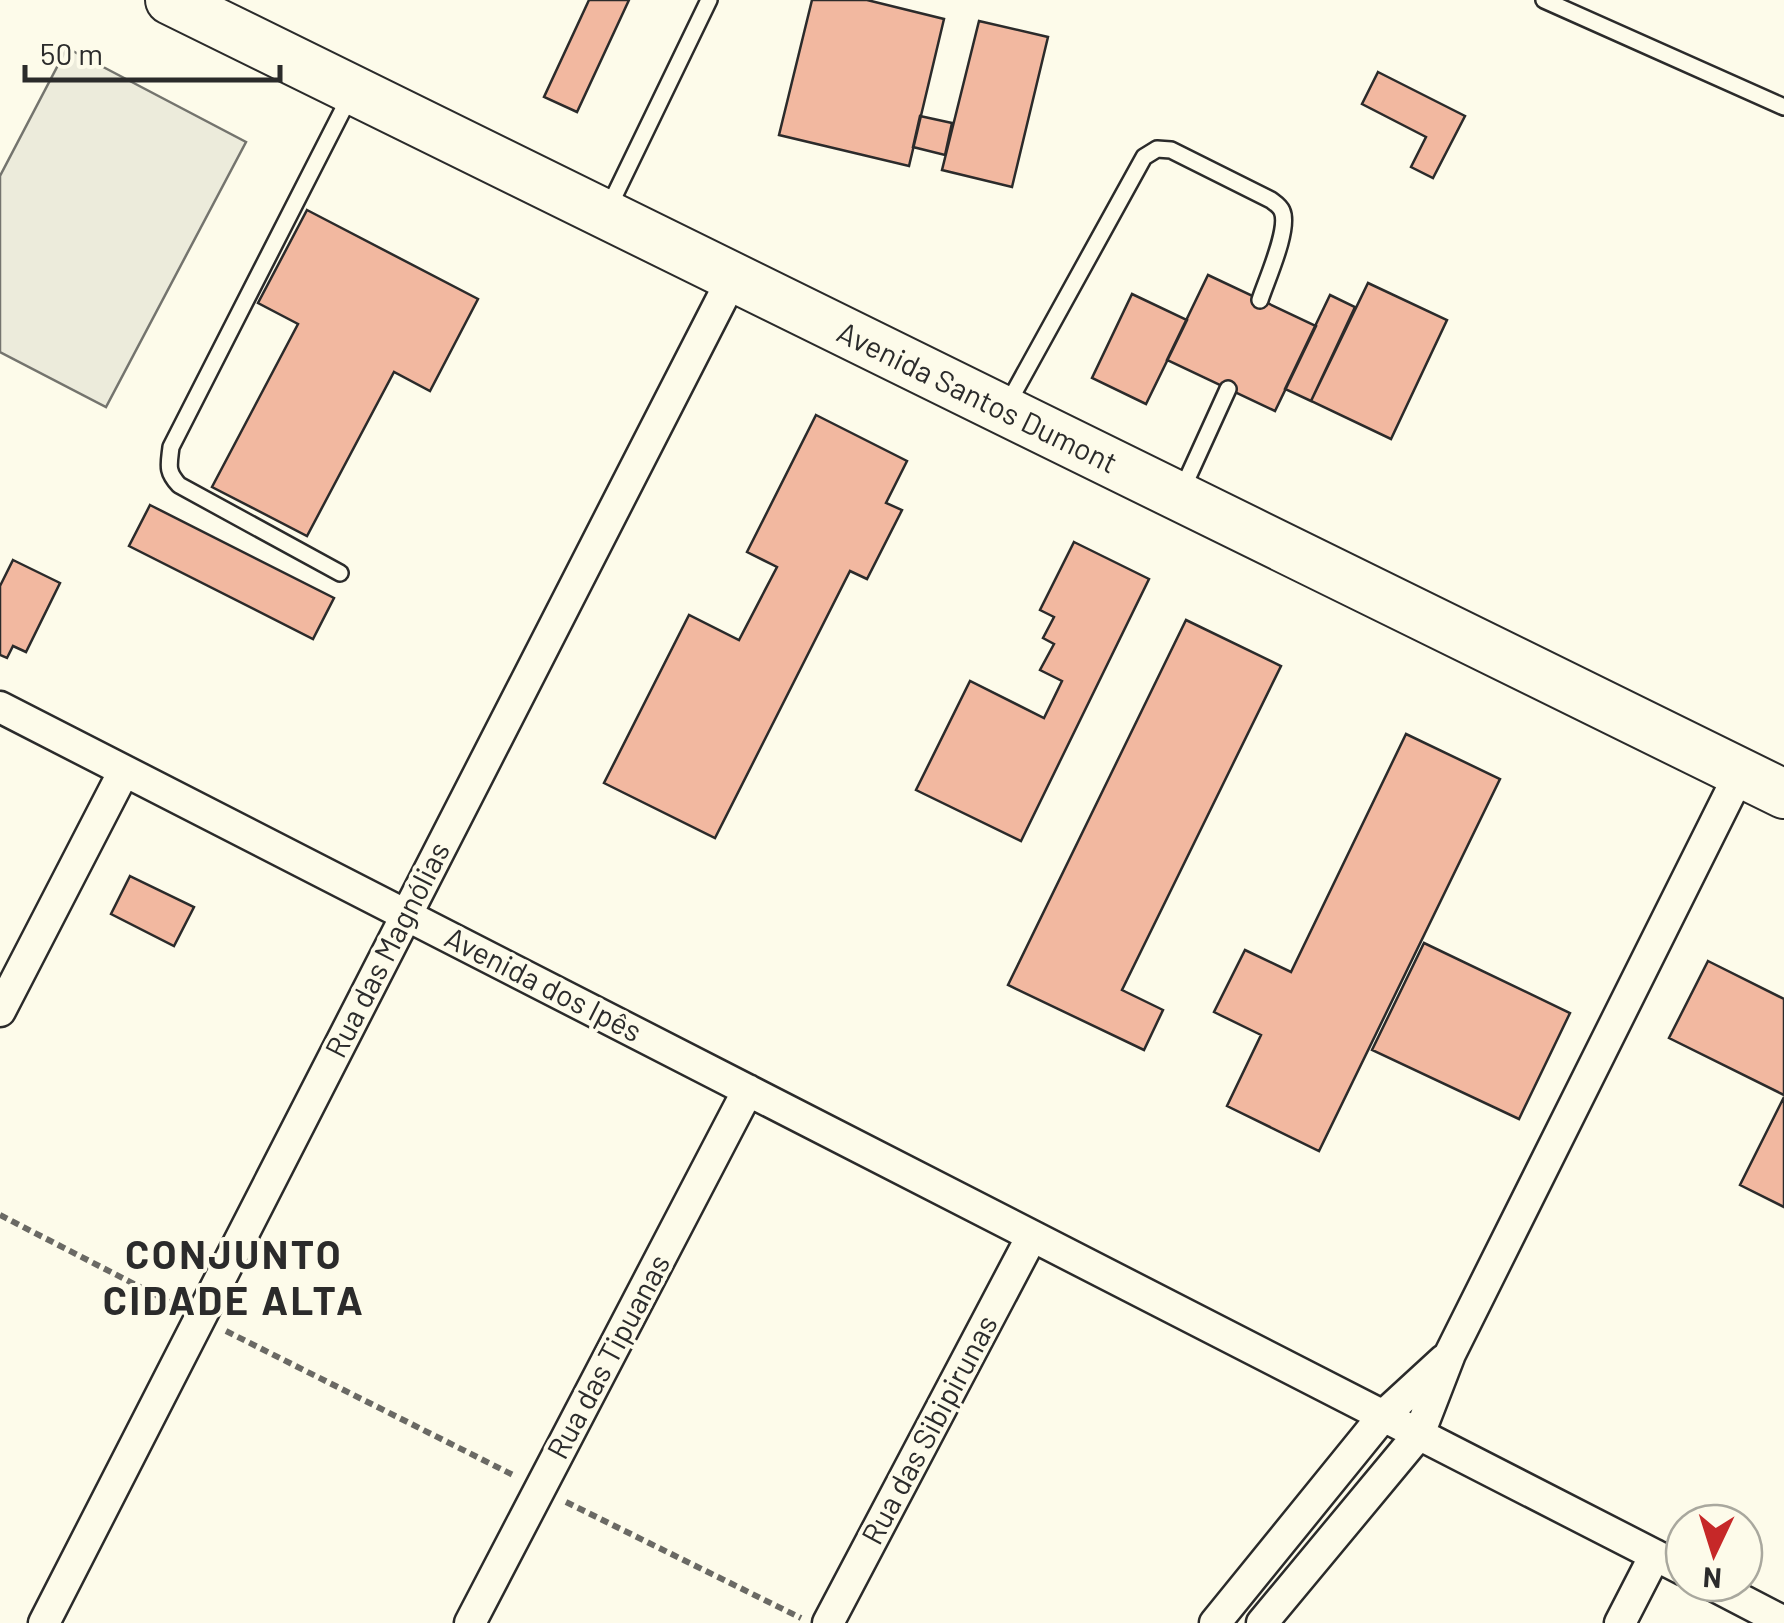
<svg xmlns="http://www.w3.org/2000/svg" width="1784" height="1623" font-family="Barlow,sans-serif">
  <rect width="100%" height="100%" fill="#fdfbea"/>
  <!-- green -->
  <path fill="#ecebdb" stroke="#74746e" stroke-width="2.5" d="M 67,48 L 246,142 L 106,407 L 0,352 L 0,176 Z"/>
  <!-- building -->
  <path fill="#f2b8a0" stroke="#2b2b2b" stroke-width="2.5" d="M 589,0 L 629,0 L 577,112 L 544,97 Z
    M 812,0 L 867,0 L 944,19 L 909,166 L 779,135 Z
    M 979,21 L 1048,37 L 1012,187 L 942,170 Z
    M 1378,72 L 1465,116 L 1433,178 L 1411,167 L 1426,137 L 1362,104 Z
    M 920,116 L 952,123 L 945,155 L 913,147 Z
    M 307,210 L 478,299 L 430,391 L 394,372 L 307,536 L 212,487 L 298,324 L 258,303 Z
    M 1208,275 L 1316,326 L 1275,411 L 1167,360 Z
    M 1368,283 L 1447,320 L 1391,439 L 1311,401 Z
    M 1132,294 L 1187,320 L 1146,404 L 1092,378 Z
    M 1330,295 L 1355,307 L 1311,401 L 1285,389 Z
    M 816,415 L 907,461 L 886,503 L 902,510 L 867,579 L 850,571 L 715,838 L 604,783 L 689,615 L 739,640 L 777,567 L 747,552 Z
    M 150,505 L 334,598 L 313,639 L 129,546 Z
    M 1074,542 L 1149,579 L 1021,841 L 916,790 L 970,681 L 1044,718 L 1062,681 L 1040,670 L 1054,644 L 1043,638 L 1054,617 L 1040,610 Z
    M 13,560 L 60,583 L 26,652 L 13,646 L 7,658 L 0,655 L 0,586 Z
    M 1186,620 L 1281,666 L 1122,990 L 1163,1010 L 1144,1050 L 1008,985 Z
    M 1406,734 L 1500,779 L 1319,1151 L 1227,1106 L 1261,1035 L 1214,1012 L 1245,950 L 1291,972 Z
    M 130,876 L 194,907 L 174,946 L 111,914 Z
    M 1424,943 L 1570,1013 L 1519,1119 L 1372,1050 Z
    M 1708,961 L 1784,999 L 1784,1095 L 1669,1038 Z
    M 1784,1097 L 1784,1207 L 1740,1185 Z"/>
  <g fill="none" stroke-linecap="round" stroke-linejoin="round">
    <defs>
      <path id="service" d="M 1544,0 L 1784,107
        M 607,211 L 709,0
        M 1006,407 L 1144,157 L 1157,149 L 1171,150 L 1271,200 C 1275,203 1280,206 1282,211 C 1290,229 1266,281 1260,300
        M 1182,490 L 1228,389
        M 340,573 L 179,485 C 166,471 169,465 171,447 L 351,94"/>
      <path id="minor" d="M 0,707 L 1684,1570
        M 0,1011 L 124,771
        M 1709,1583 L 1784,1622
        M 44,1623 L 733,277
        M 470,1623 L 748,1090
        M 828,1623 L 1032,1236
        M 1215,1623 L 1383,1416 L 1444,1360
        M 1262,1623 L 1419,1434 L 1450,1354 L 1740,773
        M 1620,1623 L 1655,1555"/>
      <path id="primary" d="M 170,0 L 1784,794"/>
    </defs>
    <!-- service casing -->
    <use href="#service" stroke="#2b2b2b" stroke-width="20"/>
    <!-- minor casing -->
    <use href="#minor" stroke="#2b2b2b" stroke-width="35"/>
    <!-- primary casing -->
    <use href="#primary" stroke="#2b2b2b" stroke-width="52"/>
    <!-- path -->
    <path stroke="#6a6964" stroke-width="6" stroke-dasharray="8 5" stroke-linecap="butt" d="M 0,1215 L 175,1305
      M 226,1331 L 515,1476
      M 566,1502 L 801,1618"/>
    <!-- service -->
    <use href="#service" stroke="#fdfbea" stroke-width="15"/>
    <!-- minor -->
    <use href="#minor" stroke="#fdfbea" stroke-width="30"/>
    <!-- primary -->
    <use href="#primary" stroke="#fdfbea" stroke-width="48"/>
  </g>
  <g text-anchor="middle" stroke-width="8" stroke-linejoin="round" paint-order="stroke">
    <!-- street labels -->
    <g font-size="30" fill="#2b2b2b" stroke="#fdfbea">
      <text transform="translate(977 398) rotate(26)" y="10">Avenida Santos Dumont</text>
      <text transform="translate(388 950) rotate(-63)" y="10">Rua das Magnólias</text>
      <text transform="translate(543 985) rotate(27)" y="10">Avenida dos Ipês</text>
      <text transform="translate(609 1357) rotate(-62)" y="10">Rua das Tipuanas</text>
      <text transform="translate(930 1430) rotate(-62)" y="10">Rua das Sibipirunas</text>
    </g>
    <!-- district labels -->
    <g font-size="40" font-weight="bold" letter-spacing="2.5" fill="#2b2b2b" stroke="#fdfbea">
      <text x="234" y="1269">CONJUNTO<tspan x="234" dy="46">CIDADE ALTA</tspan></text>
    </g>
  </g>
  <!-- north arrow -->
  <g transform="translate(1714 1553) rotate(184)"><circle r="48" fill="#fdfbea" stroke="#a9a89e" stroke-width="2.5"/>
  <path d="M0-8L18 38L0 25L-18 38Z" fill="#c62828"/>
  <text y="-15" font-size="28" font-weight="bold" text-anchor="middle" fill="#2b2b2b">N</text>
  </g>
  <!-- scale -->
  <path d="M25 65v15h255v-15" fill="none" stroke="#2b2b2b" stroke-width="5"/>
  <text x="40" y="65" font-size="30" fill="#2b2b2b" stroke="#fdfbea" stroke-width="8" paint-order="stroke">50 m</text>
</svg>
